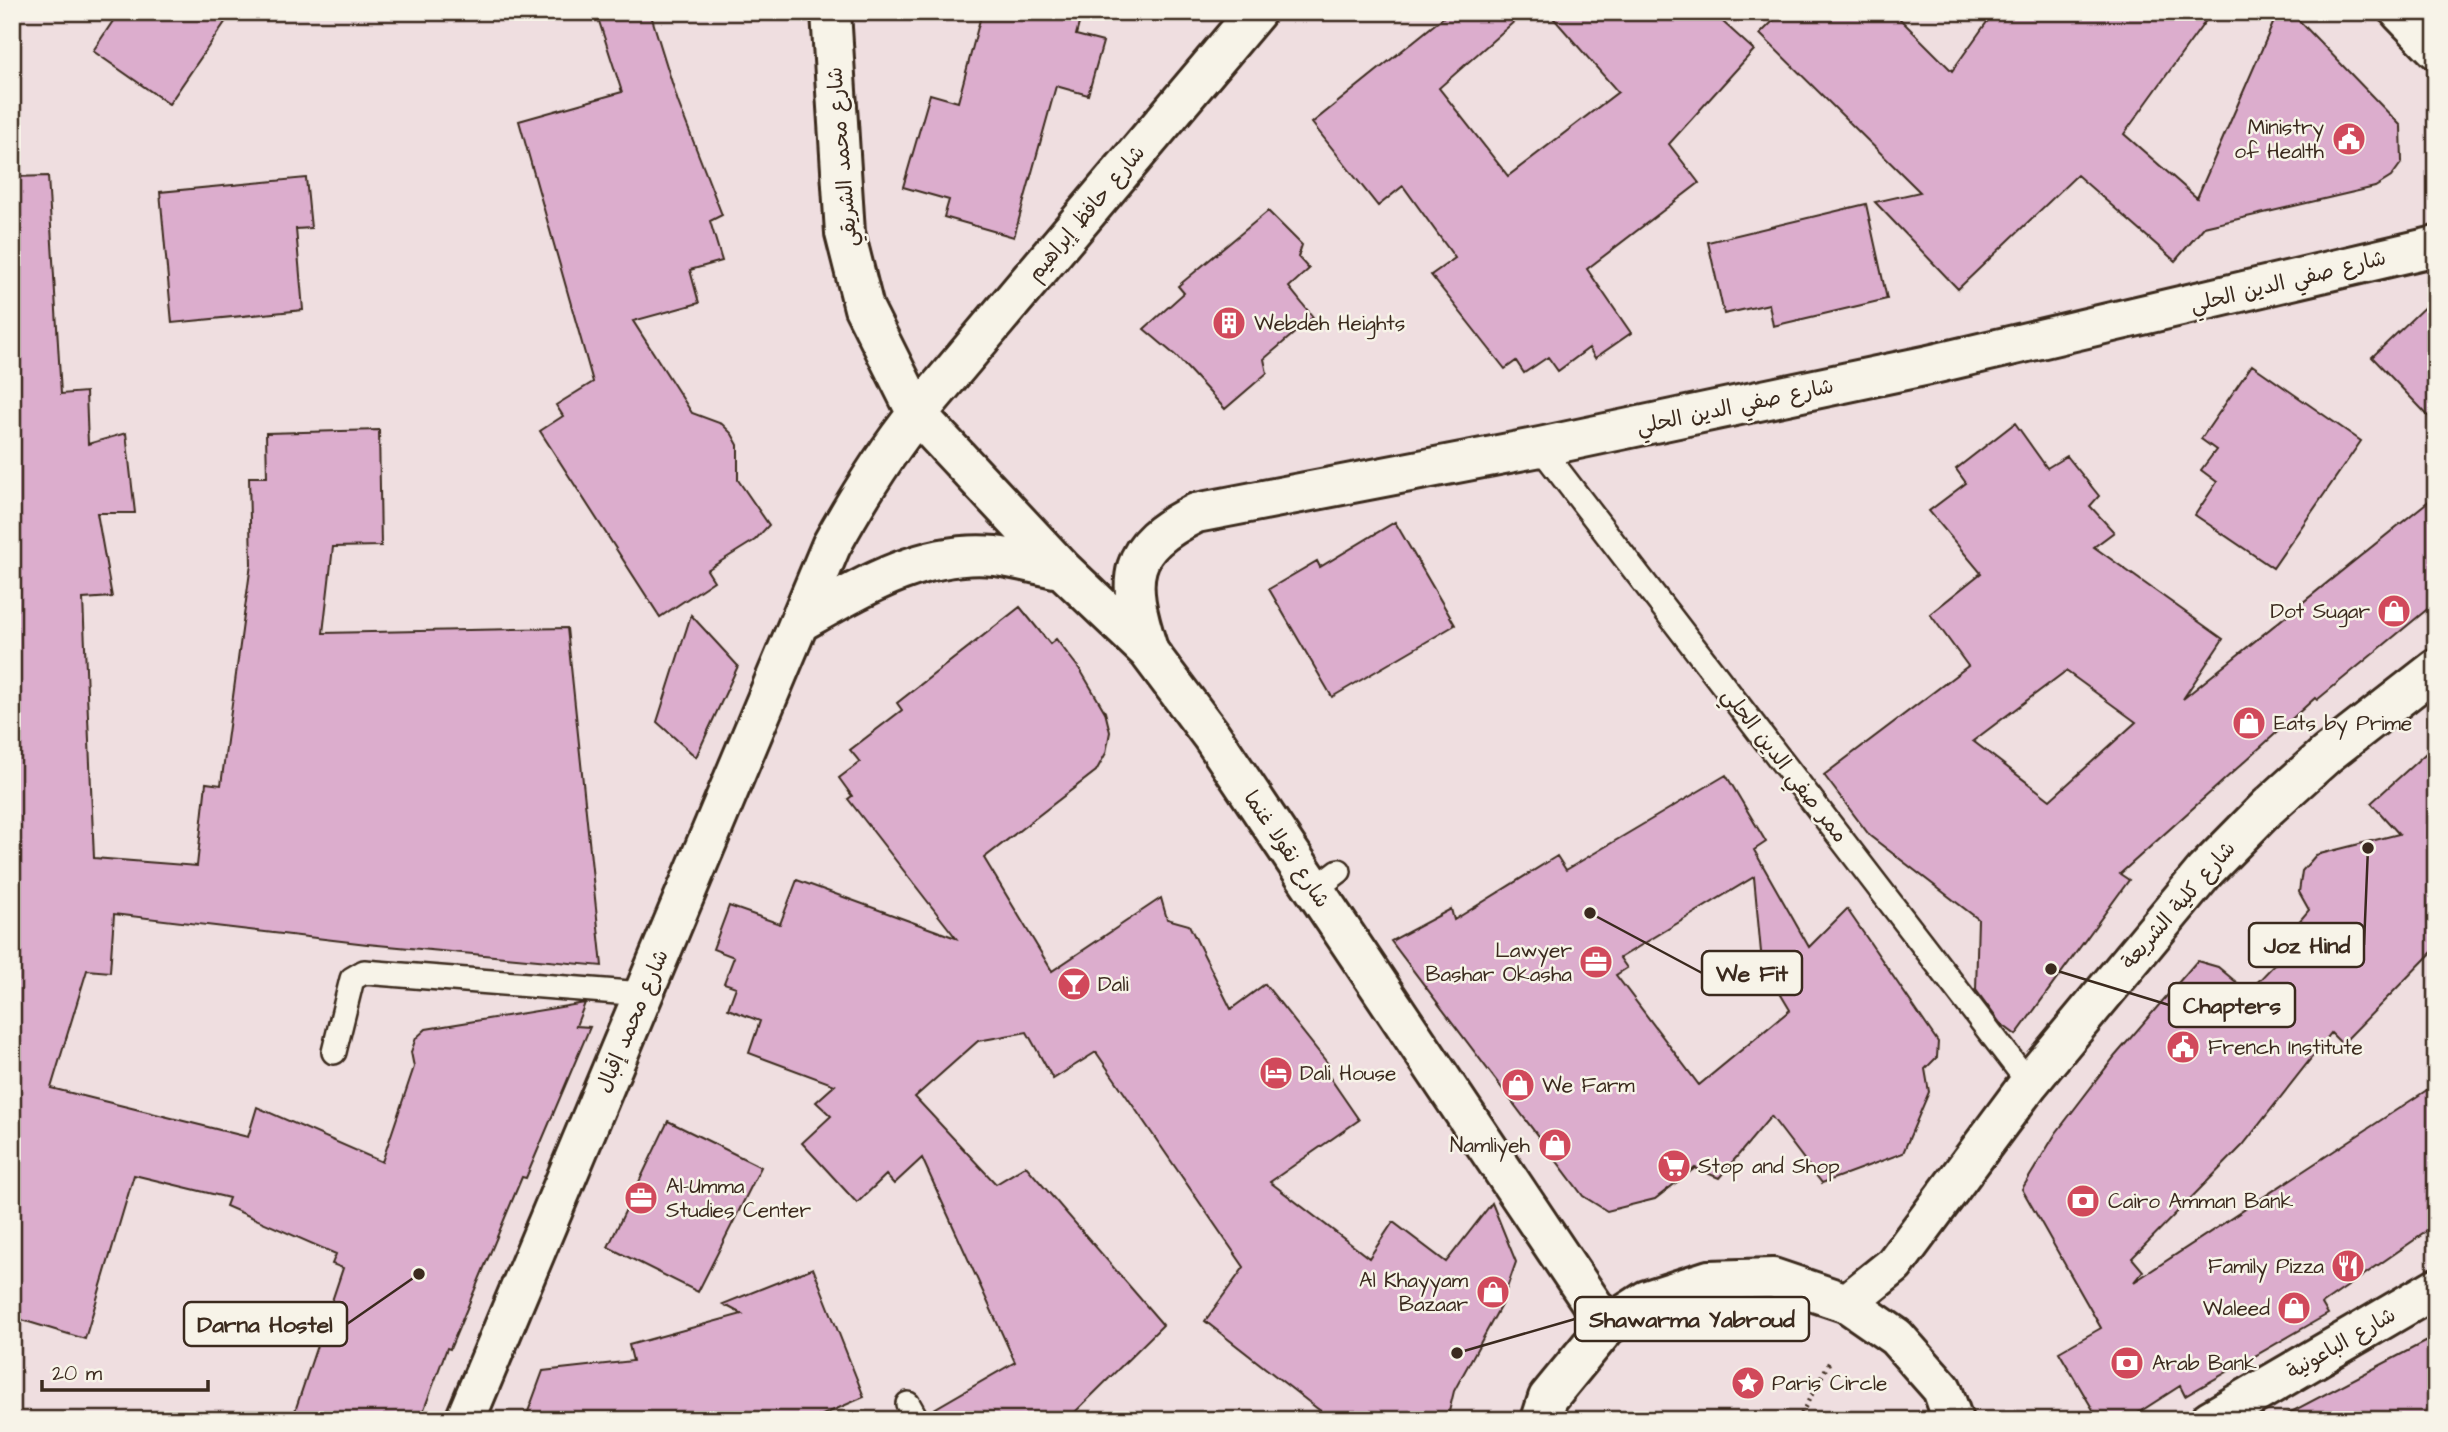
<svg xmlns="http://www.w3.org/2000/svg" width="2448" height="1432" font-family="'Architects Daughter','Playpen Sans Arabic',sans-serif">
  <rect width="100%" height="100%" fill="#efdee0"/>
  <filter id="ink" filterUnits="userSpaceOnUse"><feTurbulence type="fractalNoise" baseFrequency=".0143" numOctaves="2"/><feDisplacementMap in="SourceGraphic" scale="14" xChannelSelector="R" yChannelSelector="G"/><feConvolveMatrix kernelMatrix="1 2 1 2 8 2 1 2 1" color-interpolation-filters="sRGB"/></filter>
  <g filter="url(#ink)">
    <!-- building -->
    <path fill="#dcadcd" stroke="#3b2a1e" stroke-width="2" fill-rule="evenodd" d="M 119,12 L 232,12 L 169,104 L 93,51 Z
      M 596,12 L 650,12 L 678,102 L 722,215 L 710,221 L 722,261 L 690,270 L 699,303 L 633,321 L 692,413 L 722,424 L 732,434 L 738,445 L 738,480 L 769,525 L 755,540 L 707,570 L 714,581 L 660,617 L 540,431 L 563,416 L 556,405 L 593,382 L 519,121 L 622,92 Z
      M 982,12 L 1082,12 L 1076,35 L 1103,42 L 1088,95 L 1056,86 L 1014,237 L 944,217 L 949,200 L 903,187 L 930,94 L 958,102 Z
      M 1450,12 L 1525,12 L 1439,88 L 1508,176 L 1618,92 L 1548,12 L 1712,12 L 1754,50 L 1669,144 L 1699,183 L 1587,269 L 1631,333 L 1595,358 L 1589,348 L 1558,371 L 1548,357 L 1524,373 L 1516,361 L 1505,369 L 1431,275 L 1455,258 L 1403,186 L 1378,206 L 1312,123 Z
      M 1782,12 L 1893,12 L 1952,71 L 1994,12 L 2212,12 L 2124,134 L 2197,198 L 2278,12 L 2291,12 L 2401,126 L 2402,162 L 2391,177 L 2375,187 L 2204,227 L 2175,261 L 2077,175 L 1958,289 L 1875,202 L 1920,192 L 1760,34 Z
      M 48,176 L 61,394 L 86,392 L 88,444 L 126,433 L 135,513 L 97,513 L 112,597 L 83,599 L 94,858 L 197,866 L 206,783 L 221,785 L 251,564 L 249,477 L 267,477 L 266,433 L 379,430 L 381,546 L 333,547 L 323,633 L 567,628 L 602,966 L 367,944 L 114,914 L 110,972 L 87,970 L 51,1088 L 248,1137 L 257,1107 L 382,1162 L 414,1067 L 411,1052 L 416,1038 L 426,1029 L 585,1003 L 576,1026 L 590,1027 L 526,1178 L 522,1177 L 450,1349 L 447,1348 L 420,1420 L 292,1420 L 343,1268 L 332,1264 L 336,1254 L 226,1206 L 229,1198 L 134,1175 L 85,1339 L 12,1317 L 12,177 Z
      M 306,178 L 311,228 L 296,229 L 303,310 L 172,323 L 160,192 Z
      M 1866,204 L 1887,299 L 1773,326 L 1769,304 L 1724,314 L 1708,242 Z
      M 1268,211 L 1302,245 L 1298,257 L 1309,269 L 1289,287 L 1313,317 L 1264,359 L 1267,373 L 1225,409 L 1176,356 L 1144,329 L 1184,293 L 1178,286 Z
      M 2436,296 L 2436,424 L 2372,357 Z
      M 2252,365 L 2361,441 L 2273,568 L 2195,515 L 2217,482 L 2201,470 L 2216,450 L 2201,439 Z
      M 2015,423 L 2047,468 L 2067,456 L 2099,496 L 2090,506 L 2114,532 L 2094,547 L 2223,639 L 2183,699 L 2436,495 L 2436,602 L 2317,700 L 2315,698 L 2120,874 L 2129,880 L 2016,1035 L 2000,1023 L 1976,990 L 1978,919 L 1870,836 L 1824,775 L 1968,666 L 1930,614 L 1981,573 L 1929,511 L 1966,483 L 1956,469 ZM 2066,671 L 2136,722 L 2050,800 L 1973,741 Z
      M 1395,522 L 1455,625 L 1332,697 L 1269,589 L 1317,561 L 1320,567 Z
      M 1020,607 L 1050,644 L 1056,639 L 1081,671 L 1105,712 L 1110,732 L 1106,753 L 1096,771 L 984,858 L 1052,971 L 1161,898 L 1167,919 L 1189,925 L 1231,1009 L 1265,984 L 1329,1065 L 1324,1069 L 1359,1120 L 1270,1182 L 1369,1258 L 1393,1222 L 1446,1262 L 1492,1203 L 1516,1262 L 1501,1305 L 1454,1391 L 1447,1420 L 1332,1420 L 1205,1321 L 1244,1267 L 1096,1052 L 1053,1079 L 1027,1032 L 978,1041 L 915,1097 L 996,1184 L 1026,1166 L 1163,1325 L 1067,1420 L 931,1420 L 929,1412 L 1015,1362 L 922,1158 L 894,1184 L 886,1175 L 857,1203 L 802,1143 L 831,1116 L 816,1102 L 835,1085 L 749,1053 L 760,1021 L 728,1009 L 736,987 L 724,983 L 734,957 L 713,949 L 729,906 L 780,924 L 797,880 L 956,938 L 848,799 L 852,796 L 839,778 L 860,762 L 850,750 L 902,710 L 897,703 Z
      M 691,615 L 738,666 L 696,757 L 657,722 Z
      M 2436,744 L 2436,948 L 2342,1044 L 2331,1033 L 2243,1145 L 2132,1258 L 2143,1271 L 2134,1282 L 2436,1084 L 2436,1225 L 2322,1304 L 2328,1314 L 2185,1396 L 2180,1386 L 2127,1420 L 2099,1420 L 2059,1352 L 2101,1328 L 2022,1189 L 2056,1133 L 2115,1056 L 2197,961 L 2218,967 L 2248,992 L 2306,932 L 2297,924 L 2309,910 L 2299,892 L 2302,871 L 2316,855 L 2399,834 L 2371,803 Z
      M 1726,775 L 1766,842 L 1754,850 L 1809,947 L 1847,909 L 1938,1042 L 1937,1057 L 1925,1069 L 1929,1092 L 1903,1153 L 1822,1183 L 1771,1116 L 1719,1178 L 1695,1168 L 1655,1199 L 1607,1211 L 1583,1196 L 1391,941 L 1451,909 L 1454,920 L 1557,856 L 1566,870 ZM 1754,877 L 1762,963 L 1790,1010 L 1699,1085 L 1616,975 L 1627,968 L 1620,958 Z
      M 668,1121 L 761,1167 L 698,1292 L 608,1247 Z
      M 813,1268 L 864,1397 L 811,1420 L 525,1420 L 543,1371 L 633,1361 L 629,1345 L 742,1314 L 723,1304 Z
      M 2436,1336 L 2436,1420 L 2276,1420 Z"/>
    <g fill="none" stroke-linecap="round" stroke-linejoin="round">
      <defs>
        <path id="lane" d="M 1540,447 L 2029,1083
          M 1314,890 L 1339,871
          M 334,1052 L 352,979 L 364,972 L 643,994
          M 908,1404 L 917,1420"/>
        <path id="street" d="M 831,12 L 845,233 L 864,308 L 917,414 L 1063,570 L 1148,651 L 1211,735 L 1607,1326
          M 2400,12 L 2436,49
          M 800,622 C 859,589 923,549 995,556 C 1018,559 1041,565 1063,570
          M 1148,649 C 1125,577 1126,548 1196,513 L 1540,447 L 1929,365 L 2436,246
          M 465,1420 L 831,546 C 857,499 883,456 917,414 L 1256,12"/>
        <path id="secondary" d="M 1847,1303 L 1894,1265 L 2029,1083 L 2205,871 L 2268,807 L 2327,754 L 2436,669
          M 1541,1420 L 1548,1398 L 1607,1326 L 1647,1300 L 1709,1280 L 1773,1278 L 1847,1303 L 1896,1337 L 1942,1389 L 1953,1420
          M 2210,1420 L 2436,1288"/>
      </defs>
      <!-- lane casing -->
      <use href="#lane" stroke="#3b2a1e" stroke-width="28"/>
      <!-- street casing -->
      <use href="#street" stroke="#3b2a1e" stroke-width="44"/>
      <!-- secondary casing -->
      <use href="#secondary" stroke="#3b2a1e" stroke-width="44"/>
      <!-- path -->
      <path stroke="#3b2a1e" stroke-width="4.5" stroke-dasharray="2 5" stroke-linecap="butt" d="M 1798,1420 L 1830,1361"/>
      <!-- lane -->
      <use href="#lane" stroke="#f7f3e8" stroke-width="23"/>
      <!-- street -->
      <use href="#street" stroke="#f7f3e8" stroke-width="38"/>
      <!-- secondary -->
      <use href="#secondary" stroke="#f7f3e8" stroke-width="38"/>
    </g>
  </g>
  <!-- icons -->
  <defs>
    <symbol id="civic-disc" viewBox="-11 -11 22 22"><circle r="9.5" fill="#d1495b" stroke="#f7f3e8"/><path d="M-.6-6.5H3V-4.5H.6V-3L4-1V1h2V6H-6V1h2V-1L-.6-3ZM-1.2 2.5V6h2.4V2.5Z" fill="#fff"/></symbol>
    <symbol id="building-disc" viewBox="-11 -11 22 22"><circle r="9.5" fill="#d1495b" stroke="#f7f3e8"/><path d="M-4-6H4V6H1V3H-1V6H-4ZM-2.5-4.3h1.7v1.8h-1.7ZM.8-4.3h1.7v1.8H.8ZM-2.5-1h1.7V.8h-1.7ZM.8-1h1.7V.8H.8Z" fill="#fff"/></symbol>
    <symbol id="shop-disc" viewBox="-11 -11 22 22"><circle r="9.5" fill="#d1495b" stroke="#f7f3e8"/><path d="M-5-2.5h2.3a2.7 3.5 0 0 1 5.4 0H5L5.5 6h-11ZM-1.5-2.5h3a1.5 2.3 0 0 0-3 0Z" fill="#fff"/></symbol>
    <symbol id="office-disc" viewBox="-11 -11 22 22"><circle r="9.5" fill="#d1495b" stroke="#f7f3e8"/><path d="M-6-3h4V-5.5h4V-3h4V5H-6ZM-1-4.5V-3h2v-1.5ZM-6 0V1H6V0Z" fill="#fff"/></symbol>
    <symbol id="bar-disc" viewBox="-11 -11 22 22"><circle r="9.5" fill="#d1495b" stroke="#f7f3e8"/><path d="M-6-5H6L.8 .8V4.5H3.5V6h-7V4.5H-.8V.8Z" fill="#fff"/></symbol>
    <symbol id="hotel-disc" viewBox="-11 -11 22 22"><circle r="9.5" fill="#d1495b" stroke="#f7f3e8"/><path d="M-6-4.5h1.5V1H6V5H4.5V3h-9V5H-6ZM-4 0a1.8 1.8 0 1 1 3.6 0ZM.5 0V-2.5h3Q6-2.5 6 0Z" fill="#fff"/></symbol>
    <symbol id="supermarket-disc" viewBox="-11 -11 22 22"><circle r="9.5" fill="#d1495b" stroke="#f7f3e8"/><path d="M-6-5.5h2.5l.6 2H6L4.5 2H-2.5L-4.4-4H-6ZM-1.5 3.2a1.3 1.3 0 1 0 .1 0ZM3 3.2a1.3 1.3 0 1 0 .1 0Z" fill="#fff"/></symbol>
    <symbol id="bank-disc" viewBox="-11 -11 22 22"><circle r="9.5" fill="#d1495b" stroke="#f7f3e8"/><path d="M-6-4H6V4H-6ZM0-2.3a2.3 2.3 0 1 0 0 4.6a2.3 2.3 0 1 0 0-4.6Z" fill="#fff"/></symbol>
    <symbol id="restaurant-disc" viewBox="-11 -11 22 22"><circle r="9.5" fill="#d1495b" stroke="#f7f3e8"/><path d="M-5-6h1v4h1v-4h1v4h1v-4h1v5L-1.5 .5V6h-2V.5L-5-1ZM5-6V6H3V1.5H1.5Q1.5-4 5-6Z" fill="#fff"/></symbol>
    <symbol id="sight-disc" viewBox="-11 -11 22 22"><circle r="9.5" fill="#d1495b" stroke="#f7f3e8"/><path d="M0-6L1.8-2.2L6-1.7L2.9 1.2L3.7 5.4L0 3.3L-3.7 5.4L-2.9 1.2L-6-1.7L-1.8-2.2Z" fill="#fff"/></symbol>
  </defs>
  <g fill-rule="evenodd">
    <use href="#civic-disc" x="2330" y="120" width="38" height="38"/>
    <use href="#building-disc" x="1210" y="304" width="38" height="38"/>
    <use href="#shop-disc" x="2375" y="592" width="38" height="38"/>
    <use href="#shop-disc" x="2230" y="704" width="38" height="38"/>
    <use href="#office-disc" x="1577" y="943" width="38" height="38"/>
    <use href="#bar-disc" x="1055" y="965" width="38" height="38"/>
    <use href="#civic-disc" x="2164" y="1028" width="38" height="38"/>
    <use href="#hotel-disc" x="1257" y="1054" width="38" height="38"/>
    <use href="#shop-disc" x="1499" y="1066" width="38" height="38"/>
    <use href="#shop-disc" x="1536" y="1126" width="38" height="38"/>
    <use href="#supermarket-disc" x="1655" y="1147" width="38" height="38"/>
    <use href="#office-disc" x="622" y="1179" width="38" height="38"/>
    <use href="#bank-disc" x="2064" y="1182" width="38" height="38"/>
    <use href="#restaurant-disc" x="2329" y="1247" width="38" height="38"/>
    <use href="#shop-disc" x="1474" y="1273" width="38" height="38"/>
    <use href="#shop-disc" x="2275" y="1289" width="38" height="38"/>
    <use href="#bank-disc" x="2108" y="1344" width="38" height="38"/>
    <use href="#sight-disc" x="1729" y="1364" width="38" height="38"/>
  </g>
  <g text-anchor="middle" stroke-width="5" stroke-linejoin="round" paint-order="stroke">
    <!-- poi labels -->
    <g font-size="21" fill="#3b2a1e" stroke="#f7f3e8" text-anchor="start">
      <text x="2324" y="134" text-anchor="end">Ministry<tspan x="2324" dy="24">of Health</tspan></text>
      <text x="1254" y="330">Webdeh Heights</text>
      <text x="2370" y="618" text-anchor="end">Dot Sugar</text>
      <text x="2274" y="730">Eats by Prime</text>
      <text x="1572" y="957" text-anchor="end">Lawyer<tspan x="1572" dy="24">Bashar Okasha</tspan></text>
      <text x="1098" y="991">Dali</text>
      <text x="2208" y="1054">French Institute</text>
      <text x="1300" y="1080">Dali House</text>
      <text x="1542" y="1092">We Farm</text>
      <text x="1530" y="1152" text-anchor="end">Namliyeh</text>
      <text x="1698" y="1173">Stop and Shop</text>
      <text x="666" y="1193">Al-Umma<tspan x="666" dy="24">Studies Center</tspan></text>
      <text x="2108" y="1208">Cairo Amman Bank</text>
      <text x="2324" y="1273" text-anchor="end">Family Pizza</text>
      <text x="1468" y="1287" text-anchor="end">Al Khayyam<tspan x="1468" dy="24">Bazaar</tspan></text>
      <text x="2270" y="1315" text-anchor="end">Waleed</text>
      <text x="2152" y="1370">Arab Bank</text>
      <text x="1772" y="1390">Paris Circle</text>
    </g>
    <!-- street labels -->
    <g font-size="21" fill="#3b2a1e" stroke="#f7f3e8">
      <text transform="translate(842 157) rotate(-95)" y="7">شارع محمد الشريقي</text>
      <text transform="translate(1086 213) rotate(-50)" y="7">شارع حافظ إبراهيم</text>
      <text transform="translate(2288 281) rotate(-14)" y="7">شارع صفي الدين الحلي</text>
      <text transform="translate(1735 406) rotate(-12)" y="7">شارع صفي الدين الحلي</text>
      <text transform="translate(1785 765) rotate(52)" y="7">ممر صفي الدين الحلي</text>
      <text transform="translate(1287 849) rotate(56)" y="7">شارع نقولا غنما</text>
      <text transform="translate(2178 905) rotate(-49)" y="7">شارع كلية الشريعة</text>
      <text transform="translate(632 1021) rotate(-67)" y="7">شارع محمد إقبال</text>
      <text transform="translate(2341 1343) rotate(-30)" y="7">شارع الباعونية</text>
    </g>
  </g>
  <!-- callouts -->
  <path fill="none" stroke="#3b2a1e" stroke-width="2.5" d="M2368 848L2364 945M1590 913L1702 973M2051 969L2169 1005M1457 1353L1575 1319M419 1274L347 1324"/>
  <g fill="#3b2a1e" stroke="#f7f3e8" stroke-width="2.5">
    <circle cx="2368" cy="848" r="7"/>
    <circle cx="1590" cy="913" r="7"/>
    <circle cx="2051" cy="969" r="7"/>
    <circle cx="1457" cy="1353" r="7"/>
    <circle cx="419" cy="1274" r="7"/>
  </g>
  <g fill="#f7f3e8" stroke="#3b2a1e" stroke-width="2.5">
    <rect x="2249" y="923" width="115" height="44" rx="7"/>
    <rect x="1702" y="951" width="100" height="44" rx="7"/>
    <rect x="2169" y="983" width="126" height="44" rx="7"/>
    <rect x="1575" y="1297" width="234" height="44" rx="7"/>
    <rect x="184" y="1302" width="163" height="44" rx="7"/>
  </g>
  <g font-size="23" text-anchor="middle" font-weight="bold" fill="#3b2a1e">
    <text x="2307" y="953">Joz Hind</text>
    <text x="1752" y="981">We Fit</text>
    <text x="2232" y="1013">Chapters</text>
    <text x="1692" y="1327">Shawarma Yabroud</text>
    <text x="265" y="1332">Darna Hostel</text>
  </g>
  <!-- margin -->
  <rect width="2448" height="1432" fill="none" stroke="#f7f3e8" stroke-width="42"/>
  <rect x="21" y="21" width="2406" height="1390" fill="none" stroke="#3b2a1e" stroke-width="2.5" filter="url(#ink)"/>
  <!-- scale -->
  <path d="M42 1380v10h166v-10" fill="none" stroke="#3b2a1e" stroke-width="3.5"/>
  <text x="52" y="1380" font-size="21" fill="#3b2a1e" stroke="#f7f3e8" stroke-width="5" paint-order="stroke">20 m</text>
</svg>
